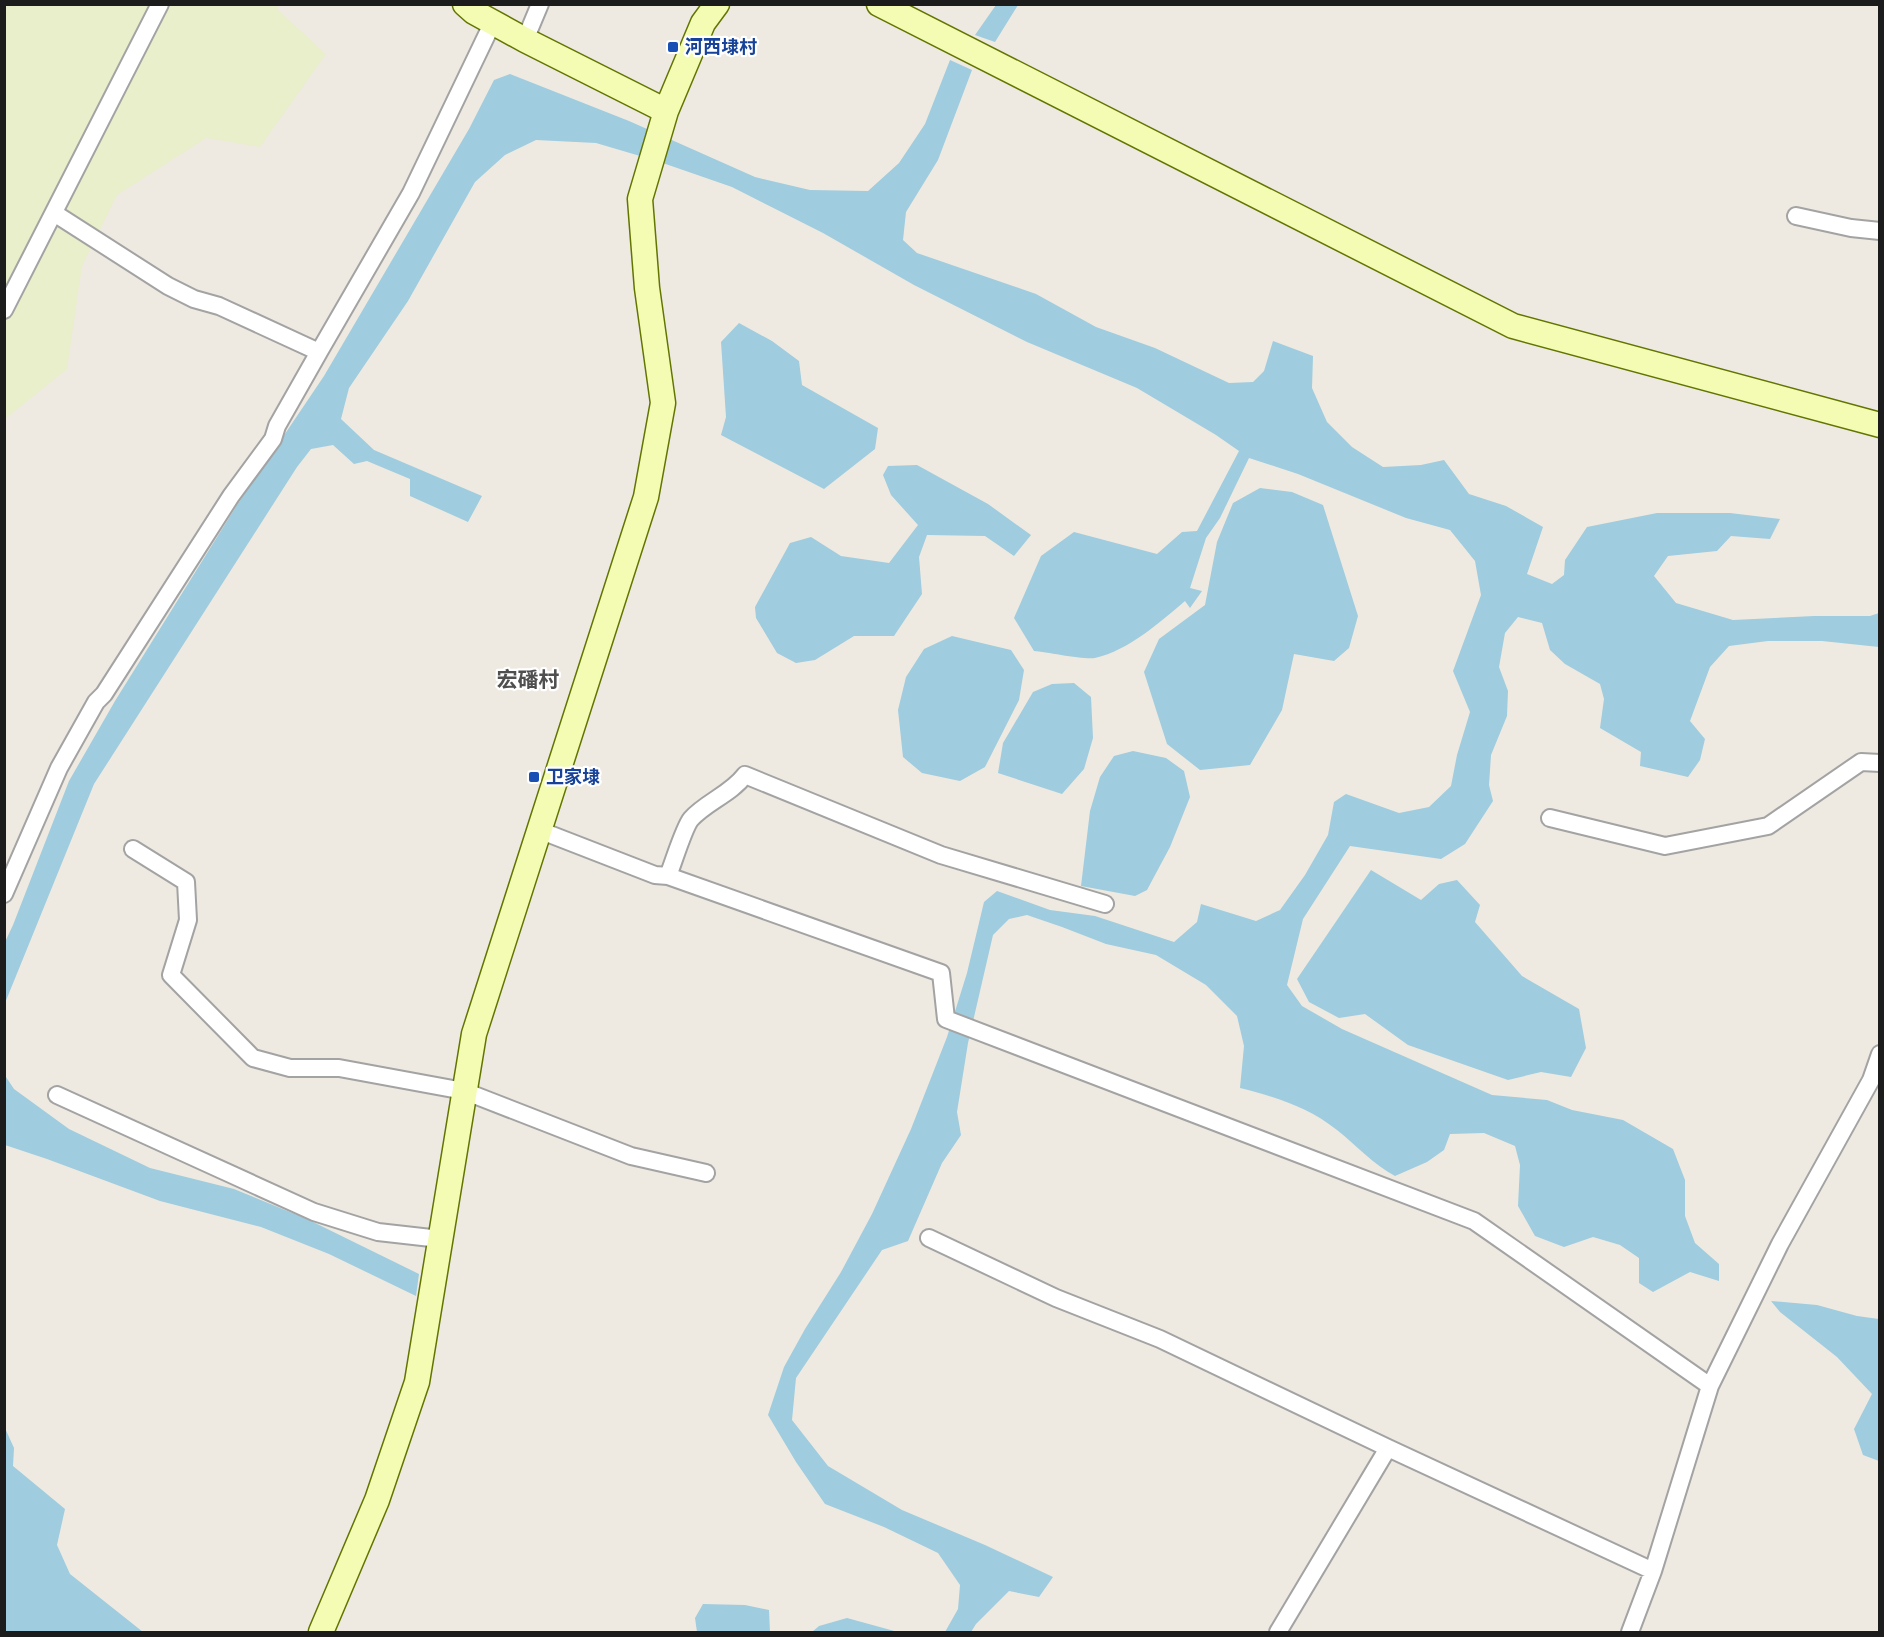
<svg xmlns="http://www.w3.org/2000/svg" width="1884" height="1637" font-family="'Fira Sans Condensed','Noto Sans SC',sans-serif">
  <rect width="100%" height="100%" fill="#eeeae1"/>
  <!-- farmland -->
  <path fill="#e9eecb" d="M 5,5 L 278,5 L 277,9 L 326,54 L 260,147 L 206,138 L 117,195 L 82,266 L 67,369 L 5,419 Z"/>
  <!-- water -->
  <path fill="#9fccde" d="M 996,5 L 1018,5 L 995,42 L 975,35 Z
    M 950,60 L 972,70 L 938,160 L 906,212 L 903,240 L 917,253 L 1036,294 L 1096,327 L 1155,348 L 1229,383 L 1253,382 L 1264,371 L 1273,341 L 1313,356 L 1312,388 L 1327,422 L 1352,447 L 1383,467 L 1421,465 L 1444,460 L 1469,494 L 1506,506 L 1543,527 L 1527,574 L 1552,584 L 1564,575 L 1565,560 L 1587,527 L 1657,513 L 1730,513 L 1780,519 L 1770,539 L 1731,536 L 1717,551 L 1668,556 L 1654,576 L 1676,603 L 1733,620 L 1814,616 L 1870,616 L 1879,613 L 1879,647 L 1822,641 L 1768,641 L 1729,646 L 1710,667 L 1690,721 L 1705,739 L 1700,760 L 1688,777 L 1640,766 L 1641,752 L 1600,728 L 1604,699 L 1600,684 L 1565,664 L 1550,650 L 1542,623 L 1518,617 L 1505,633 L 1499,667 L 1508,691 L 1507,716 L 1491,755 L 1489,785 L 1493,801 L 1465,844 L 1441,859 L 1350,846 L 1303,919 L 1287,985 L 1302,1006 L 1342,1029 L 1492,1095 L 1547,1100 L 1572,1110 L 1623,1120 L 1673,1149 L 1685,1180 L 1685,1216 L 1695,1243 L 1719,1264 L 1719,1281 L 1690,1272 L 1653,1292 L 1639,1283 L 1639,1258 L 1620,1245 L 1593,1237 L 1564,1247 L 1535,1236 L 1518,1206 L 1520,1165 L 1515,1146 L 1484,1133 L 1450,1134 L 1444,1150 L 1427,1162 L 1395,1176 C 1373,1164 1357,1146 1337,1130 C 1308,1107 1276,1097 1240,1088 L 1244,1046 L 1237,1016 L 1206,985 L 1156,955 L 1106,944 L 1062,927 L 1027,915 L 1009,919 L 993,935 L 968,1043 L 957,1112 L 961,1135 L 942,1163 L 908,1241 L 882,1250 L 796,1378 L 792,1420 L 828,1466 L 902,1510 L 985,1545 L 1053,1577 L 1039,1597 L 1009,1591 L 976,1624 L 971,1632 L 945,1632 L 958,1609 L 960,1585 L 938,1553 L 884,1527 L 825,1504 L 796,1462 L 768,1415 L 784,1367 L 805,1329 L 841,1272 L 872,1214 L 911,1129 L 947,1037 L 967,973 L 984,902 L 997,891 L 1050,910 L 1095,916 L 1174,942 L 1197,922 L 1201,904 L 1256,921 L 1280,910 L 1305,875 L 1328,835 L 1334,802 L 1346,794 L 1399,813 L 1429,807 L 1451,786 L 1457,755 L 1470,712 L 1453,671 L 1481,595 L 1475,561 L 1450,530 L 1406,518 L 1298,474 L 1249,458 L 1220,518 L 1206,538 L 1190,588 L 1202,591 L 1190,608 L 1185,601 C 1159,623 1129,650 1095,658 C 1084,660 1047,652 1034,651 L 1014,618 L 1041,556 L 1074,532 L 1157,554 L 1182,532 L 1197,531 L 1239,451 L 1216,435 L 1137,388 L 1027,342 L 914,285 L 823,233 L 732,187 L 657,161 L 596,143 L 536,140 L 505,155 L 475,182 L 408,301 L 349,388 L 341,419 L 374,450 L 482,496 L 468,522 L 410,496 L 410,479 L 367,461 L 354,464 L 333,445 L 311,449 L 297,467 L 94,784 L 5,1003 L 5,942 L 13,925 L 69,781 L 115,701 L 237,505 L 324,376 L 469,129 L 494,80 L 510,74 L 629,121 L 755,177 L 810,190 L 868,191 L 899,163 L 925,124 Z
    M 739,323 L 772,341 L 799,361 L 802,385 L 878,428 L 875,449 L 824,489 L 721,435 L 726,417 L 721,342 Z
    M 917,465 L 988,504 L 1031,535 L 1014,556 L 985,536 L 927,535 L 919,557 L 922,594 L 894,636 L 854,636 L 815,660 L 796,663 L 777,653 L 756,618 L 755,607 L 790,543 L 811,537 L 841,556 L 889,563 L 918,525 L 891,495 L 883,475 L 888,466 Z
    M 1260,488 L 1292,492 L 1323,505 L 1358,616 L 1349,648 L 1334,661 L 1294,654 L 1282,710 L 1250,765 L 1200,770 L 1167,744 L 1144,672 L 1159,639 L 1205,605 L 1217,542 L 1233,503 Z
    M 952,636 L 1011,650 L 1024,670 L 1019,700 L 985,767 L 960,781 L 922,773 L 903,757 L 898,710 L 906,677 L 924,649 Z
    M 1074,683 L 1091,697 L 1093,738 L 1084,769 L 1062,794 L 998,773 L 1003,743 L 1033,692 L 1052,684 Z
    M 1133,751 L 1166,758 L 1184,771 L 1190,797 L 1170,847 L 1147,890 L 1135,896 L 1081,886 L 1090,811 L 1100,777 L 1114,756 Z
    M 1371,870 L 1421,900 L 1439,884 L 1457,880 L 1480,905 L 1475,922 L 1522,976 L 1579,1009 L 1586,1048 L 1571,1077 L 1541,1072 L 1508,1080 L 1408,1045 L 1365,1014 L 1339,1018 L 1309,1002 L 1297,979 Z
    M 4,1074 L 14,1089 L 69,1129 L 150,1168 L 234,1189 L 307,1219 L 419,1274 L 416,1296 L 329,1254 L 261,1227 L 160,1201 L 47,1159 L 5,1145 Z
    M 1771,1301 L 1817,1305 L 1857,1316 L 1879,1319 L 1879,1461 L 1863,1455 L 1854,1429 L 1872,1394 L 1837,1357 L 1780,1312 Z
    M 4,1426 L 14,1448 L 13,1466 L 65,1509 L 57,1545 L 70,1574 L 143,1632 L 5,1632 Z
    M 703,1604 L 745,1605 L 769,1610 L 770,1632 L 697,1632 L 695,1618 Z
    M 847,1618 L 898,1632 L 812,1632 L 819,1626 Z"/>
  <g fill="none" stroke-linecap="round" stroke-linejoin="round">
    <defs>
      <path id="street" d="M 525,40 L 540,4
        M 1796,216 L 1851,228 L 1880,231
        M 4,310 L 160,4
        M 319,352 L 411,193 L 493,22
        M 1550,818 L 1665,846 L 1768,826 L 1861,762 L 1880,763
        M 539,830 L 655,875 L 668,876 L 941,973 L 946,1019 L 1474,1221 L 1710,1386
        M 133,849 L 186,882 L 188,920 L 171,975 L 253,1058 L 290,1068 L 339,1068 L 464,1091 L 631,1156 L 706,1173
        M 668,876 C 673,864 684,827 691,819 C 706,802 731,794 745,775 L 941,855 L 1105,904
        M 4,894 L 59,768 L 96,702 L 104,694 L 231,496 L 273,439 L 277,426 L 319,352 L 219,306 L 194,299 L 168,286 L 54,213
        M 57,1095 L 314,1212 L 378,1232 L 440,1239
        M 929,1238 L 1056,1298 L 1160,1339 L 1388,1448 L 1653,1571
        M 1278,1632 L 1388,1448
        M 1630,1632 L 1653,1571 L 1710,1386 L 1780,1244 L 1871,1080 L 1880,1054"/>
      <path id="secondary" d="M 465,4 L 474,12 L 525,40 L 666,111
        M 879,4 L 1513,326 L 1880,425
        M 321,1632 L 377,1500 L 417,1382 L 474,1034 L 646,497 L 663,403 L 647,288 L 640,199 L 666,111 L 703,23 L 717,4"/>
    </defs>
    <!-- street casing -->
    <use href="#street" stroke="#a3a3a3" stroke-width="20"/>
    <!-- secondary casing -->
    <use href="#secondary" stroke="#627501" stroke-width="27"/>
    <!-- street -->
    <use href="#street" stroke="#fff" stroke-width="16"/>
    <!-- secondary -->
    <use href="#secondary" stroke="#f4fbb2" stroke-width="24"/>
  </g>
  <!-- markers -->
  <g fill="#1a4fb4" stroke="#fff" stroke-width="2">
    <rect x="667" y="41" width="12" height="12" rx="3"/>
    <rect x="528" y="771" width="12" height="12" rx="3"/>
  </g>
  <g text-anchor="middle" stroke-width="4.5" stroke-linejoin="round" paint-order="stroke">
    <!-- transit labels -->
    <g font-size="18" font-weight="bold" fill="#164399" stroke="#fff" text-anchor="start">
      <text x="685" y="53">河西埭村</text>
      <text x="546" y="783">卫家埭</text>
    </g>
    <!-- quarter labels -->
    <g font-size="21" font-weight="bold" fill="#4f4f4f" stroke="#fff">
      <text x="528" y="687">宏磻村</text>
    </g>
  </g>
  <!-- border -->
  <rect width="1884" height="1637" fill="none" stroke="#1c1c1c" stroke-width="12"/>
</svg>
